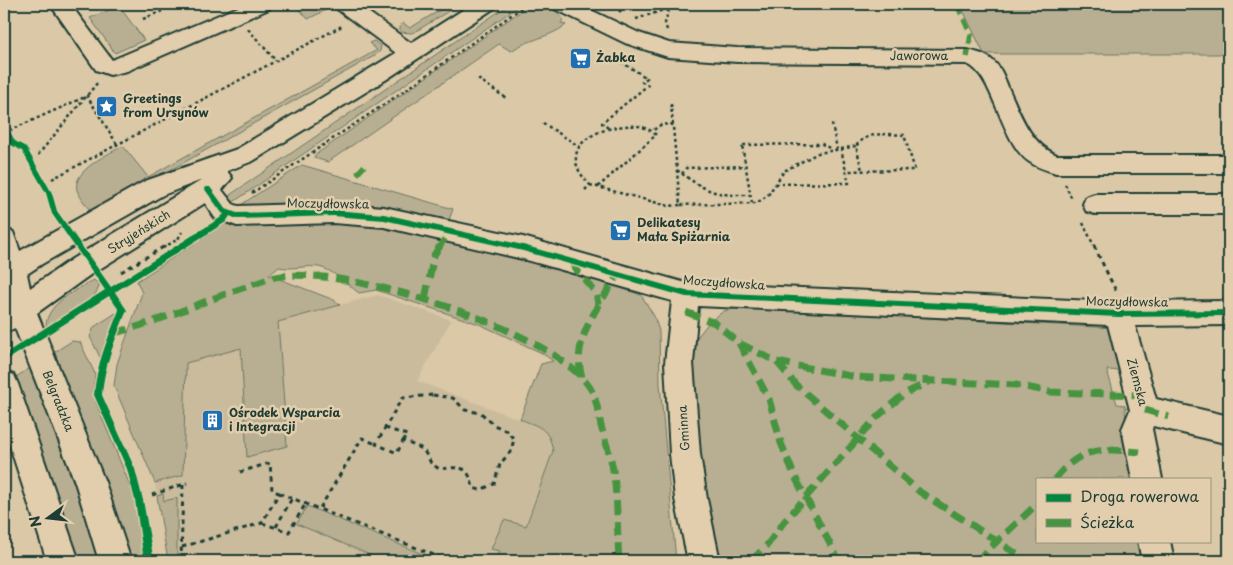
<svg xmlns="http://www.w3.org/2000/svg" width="1233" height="565" font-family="'Playpen Sans',sans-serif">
  <rect width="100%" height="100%" fill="#dac8a7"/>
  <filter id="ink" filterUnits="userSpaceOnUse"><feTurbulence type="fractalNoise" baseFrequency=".02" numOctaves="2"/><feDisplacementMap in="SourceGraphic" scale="10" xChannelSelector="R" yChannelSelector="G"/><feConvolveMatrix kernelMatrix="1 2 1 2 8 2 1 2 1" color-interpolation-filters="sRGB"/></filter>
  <g filter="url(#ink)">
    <!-- built -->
    <path fill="#c9bb9c" d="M 378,295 L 451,320 L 417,381 L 543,428 L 552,441 L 553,451 L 512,561 L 168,561 L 155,483 L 114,386 L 117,364 Z"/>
    <!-- green -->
    <path fill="#b8af92" stroke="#6c7663" d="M 450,4 L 460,4 L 418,30 L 412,33 L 400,32 L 400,26 L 403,23 L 410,28 Z
      M 510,4 L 522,4 L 232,203 L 229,199 L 230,195 Z
      M 531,4 C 541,3 558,10 563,19 L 561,23 L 566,25 C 549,38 528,39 511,51 L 499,44 L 328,162 L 314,158 L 315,155 Z
      M 960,4 L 1229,4 L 1229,54 L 984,54 Z
      M 300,5 L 325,6 L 328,9 L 308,19 L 297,7 Z
      M 119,6 L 144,40 L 115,53 L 90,18 Z
      M 374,41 L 381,46 L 380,51 L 374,56 L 92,214 C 88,207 80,198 77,190 C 72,170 110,153 123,146 L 148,177 L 377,50 L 369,43 Z
      M 302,165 L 453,209 L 449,220 L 412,213 L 236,208 Z
      M 338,221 L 391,225 L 435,239 L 596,279 L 641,295 L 654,316 L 659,331 L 660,384 L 676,561 L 496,561 L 500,551 L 491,549 L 504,520 L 526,526 L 553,451 C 549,428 540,427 520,419 L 541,364 L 553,361 L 542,353 L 479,324 L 376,290 L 359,293 C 347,284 333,270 319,267 C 306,265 292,270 279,267 L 269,275 L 334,300 L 340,305 L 278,322 L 287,446 L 247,457 L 241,348 L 186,363 L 183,475 L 155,483 L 114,386 L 117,364 L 142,293 L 137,281 L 226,223 Z
      M 94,280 L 99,285 C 98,301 60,319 46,327 C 46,303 77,290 94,280 Z
      M 748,306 L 944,319 L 1115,328 L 1126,371 L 1107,370 L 1117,404 L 1125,405 L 1126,431 L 1135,479 L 1037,479 L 1037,541 L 1146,541 L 1150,561 L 717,561 L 693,412 L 689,366 L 695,340 L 710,321 L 724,311 Z
      M 116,313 L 116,316 L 101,359 L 90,337 L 94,327 Z
      M 72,341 L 80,342 L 95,374 L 93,390 L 96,403 L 131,488 L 137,511 L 144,561 L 129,561 L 107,484 L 53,353 Z
      M 30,368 L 89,524 L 99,561 L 80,561 L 16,377 Z
      M 163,494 L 164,501 L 177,498 L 177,561 L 168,561 L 157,496 Z
      M 307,506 L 439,561 L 384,561 L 297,524 Z"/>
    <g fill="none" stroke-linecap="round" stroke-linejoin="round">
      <defs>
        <path id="minor" d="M 50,4 L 70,4 L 112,60 L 245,4 L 272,4 L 269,9 L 127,71 L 110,75 L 96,70 Z
          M 334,4 L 357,4 L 411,43 L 472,4 L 496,4 L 493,9 L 387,79 L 253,161 L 227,171 L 232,178 L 222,190 L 233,204 L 238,206 L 333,203 L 384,207 L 523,237 L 686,283 L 1118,302 L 1229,301 L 1229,325 L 1135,326 L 1156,399 L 1229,416 L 1229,444 L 1153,426 L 1152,429 L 1162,479 L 1132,479 L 1122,429 L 1130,410 L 1108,325 L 698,306 L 693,363 L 700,454 L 707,499 L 720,561 L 688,561 L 675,499 L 670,454 L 665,363 L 672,301 L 523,259 L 384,227 L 333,223 L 237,226 L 215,218 L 205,203 L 90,275 L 37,313 L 105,482 L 131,561 L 99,561 L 75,482 L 15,328 L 4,333 L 4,306 L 8,303 L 4,287 L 4,229 L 13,232 L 20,251 L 145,181 L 237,149 L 396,53 L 337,9 ZM 202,180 L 72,259 L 30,288 L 27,274 L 42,264 L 163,195 Z
          M 552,4 L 578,4 L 639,33 L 669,43 L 737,48 L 967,50 C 976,52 985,54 992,60 C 1001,67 1004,77 1008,87 C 1020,113 1029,143 1057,155 L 1229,155 L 1229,173 L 1056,173 C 1046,170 1036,167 1028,161 C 1000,140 994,75 967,64 L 737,62 L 668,57 L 625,43 L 555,9 Z
          M 1095,194 L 1229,194 L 1229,214 L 1095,214 L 1086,211 L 1083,204 L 1086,197 Z
          M 4,371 L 14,375 L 18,384 L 79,561 L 47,561 L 4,428 Z
          M 1138,541 L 1170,541 L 1174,561 L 1142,561 Z"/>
      </defs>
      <!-- minor casing -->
      <use href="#minor" stroke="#1f3d34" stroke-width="4"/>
      <!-- path-far1 -->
      <path stroke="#1f3d34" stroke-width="2.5" stroke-dasharray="3 3" stroke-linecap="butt" d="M 650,4 L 663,10
        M 804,4 L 805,7
        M 844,4 L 844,7
        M 619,12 L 627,4
        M 143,19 L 162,11
        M 636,19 L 676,6
        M 248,29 L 276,61
        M 667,30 L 665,23 L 669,8
        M 478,79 L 506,98
        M 671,104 L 680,205 L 757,203 L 768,195 L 784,171 L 818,153 L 841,149 L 846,171
        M 543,123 L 580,147
        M 832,124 L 837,149
        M 608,128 L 602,123 L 648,85 L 642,82 L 647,78 L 618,60 L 625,55
        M 4,133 L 87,96 L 117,144
        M 841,149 L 856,146
        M 38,155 L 98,82
        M 677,170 C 705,191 715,196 750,195
        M 682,174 L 686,168 L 746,166
        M 52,179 L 342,26
        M 775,184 L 849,183 L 846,171 L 915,170 L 904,135 C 887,134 868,131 856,146 L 862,170
        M 1065,184 L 1072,199
        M 590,185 L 669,206 L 680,205
        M 598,187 L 656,135 L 652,131
        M 585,190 L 590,185 C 585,179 579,173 577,166 C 568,135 616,124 637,126 C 642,126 647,129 652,131 L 662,124 L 673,125
        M 252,193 L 407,89 L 527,4
        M 752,203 L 742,145 L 822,144 L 831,149
        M 1083,223 L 1095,248
        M 163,248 L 178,239 L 182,232"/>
      <!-- path -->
      <path stroke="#1f3d34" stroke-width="3" stroke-dasharray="4.5 4.5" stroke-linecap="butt" d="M 1094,246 L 1116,291
        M 121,272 L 165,246
        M 433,395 L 453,398 L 465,410 L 481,413 L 494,425 L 507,431 L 514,439 L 511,451 L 500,464 L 494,484 L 480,490 L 473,488 C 468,464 461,467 439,469 L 431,463 L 423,449 L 403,441 L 397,453 L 376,444 L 402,398 Z
        M 385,428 L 407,435 L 403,441
        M 279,493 L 449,561
        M 152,495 L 187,483
        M 320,508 L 362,438 L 376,444
        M 262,523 L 289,532 L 306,503
        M 276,527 L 292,498
        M 182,547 L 262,523 L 279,493 L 272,490 L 270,463 L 240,472
        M 181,561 L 183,485
        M 492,561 L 494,554"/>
      <!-- minor -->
      <use href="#minor" fill="#e2ceac" fill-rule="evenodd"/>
      <!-- quiet-far1 -->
      <path stroke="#479441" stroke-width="5.5" stroke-dasharray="11 5.5" stroke-linecap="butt" d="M 957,4 L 971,35 L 967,57
        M 357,174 L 367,163
        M 439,248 L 451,230"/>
      <!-- quiet -->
      <path stroke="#479441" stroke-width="7" stroke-dasharray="14 7" stroke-linecap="butt" d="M 573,262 L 574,267 L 596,293 L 598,304
        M 425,299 L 434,255 L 440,246
        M 686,312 L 715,323 L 739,343 L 777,362 L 796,385 L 920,492 L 1028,561
        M 114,333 C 160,322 202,301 246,287 C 258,283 270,277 282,276 C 348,267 563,331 593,393 C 597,403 599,416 601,426 C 605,441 611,456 613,470 C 618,500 617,531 619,561
        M 739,343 L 769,399 L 781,443 L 795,477 L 839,561
        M 777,362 L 856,377 L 1016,385 L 1050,392 L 1140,395
        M 582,377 C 570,340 600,305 618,274
        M 1145,410 L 1169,417
        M 1055,479 C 1080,447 1102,448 1140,452
        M 751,561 L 768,544 L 783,523 L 878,416 L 904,394 L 929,382
        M 976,561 L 1037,504"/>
      <defs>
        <path id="cycleway" d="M 4,124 L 6,124 L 15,141 L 26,147 L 52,193 L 57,211 L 111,287 L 220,218 L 224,214 L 222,213 L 206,191 L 205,189 L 206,187 L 210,187 L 226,209 L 237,213 L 333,210 L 384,214 L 523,245 L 686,291 L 1118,311 L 1229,310 L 1229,316 L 1118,317 L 686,297 L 523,251 L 384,220 L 333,216 L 237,219 L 230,216 L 226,222 L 115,292 L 127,310 C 116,338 104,365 102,395 L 135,469 L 143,500 L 154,561 L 144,561 L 135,500 L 127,469 L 94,395 C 96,365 108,338 119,310 L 109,296 L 4,362 L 4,354 L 105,290 L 52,214 L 46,193 L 22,151 L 11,145 L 4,132 Z"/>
      </defs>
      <!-- cycleway casing -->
      <use href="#cycleway" stroke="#e2ceac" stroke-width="3"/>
      <!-- cycleway -->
      <use href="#cycleway" fill="#00873e" fill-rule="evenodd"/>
    </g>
  </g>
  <!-- icons -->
  <defs>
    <symbol id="supermarket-square" viewBox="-11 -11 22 22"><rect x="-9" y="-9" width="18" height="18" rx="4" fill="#1f6fb2" stroke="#e2ceac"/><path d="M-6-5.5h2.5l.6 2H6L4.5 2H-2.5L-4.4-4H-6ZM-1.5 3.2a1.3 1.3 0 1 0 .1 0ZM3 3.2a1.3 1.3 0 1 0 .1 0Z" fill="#fff"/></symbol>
    <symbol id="sight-square" viewBox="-11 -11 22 22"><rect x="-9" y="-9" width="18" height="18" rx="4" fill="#1f6fb2" stroke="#e2ceac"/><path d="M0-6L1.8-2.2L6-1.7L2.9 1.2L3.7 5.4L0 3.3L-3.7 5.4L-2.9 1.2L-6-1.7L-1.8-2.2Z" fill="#fff"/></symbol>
    <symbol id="building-square" viewBox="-11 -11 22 22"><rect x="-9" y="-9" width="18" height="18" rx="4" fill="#1f6fb2" stroke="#e2ceac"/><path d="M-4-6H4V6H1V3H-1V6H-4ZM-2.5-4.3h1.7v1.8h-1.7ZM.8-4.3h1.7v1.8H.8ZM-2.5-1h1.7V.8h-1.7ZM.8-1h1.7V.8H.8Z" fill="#fff"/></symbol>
  </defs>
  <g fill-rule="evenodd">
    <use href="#supermarket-square" x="568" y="46" width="25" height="25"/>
    <use href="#sight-square" x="94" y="94" width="25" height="25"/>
    <use href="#supermarket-square" x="608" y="218" width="25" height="25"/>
    <use href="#building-square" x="200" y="408" width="25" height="25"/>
  </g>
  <g text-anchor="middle" stroke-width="5" stroke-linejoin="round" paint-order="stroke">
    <!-- street labels -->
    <g font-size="12" fill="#1f3d34" stroke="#e2ceac">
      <text x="919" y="60">Jaworowa</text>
      <text transform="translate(328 204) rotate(1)" y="4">Moczydłowska</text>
      <text transform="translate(139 232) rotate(-32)" y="4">Stryjeńskich</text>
      <text transform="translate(724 283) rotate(4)" y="4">Moczydłowska</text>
      <text transform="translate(1127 302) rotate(1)" y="4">Moczydłowska</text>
      <text transform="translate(1137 382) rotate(75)" y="4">Ziemska</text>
      <text transform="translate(58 401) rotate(68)" y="4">Belgradzka</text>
      <text transform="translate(684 428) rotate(-94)" y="4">Gminna</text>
    </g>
    <!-- poi labels -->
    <g font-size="12" font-weight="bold" fill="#1f3d34" stroke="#e2ceac" text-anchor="start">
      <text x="596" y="62">Żabka</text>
      <text x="123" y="103">Greetings<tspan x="123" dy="14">from Ursynów</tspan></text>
      <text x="637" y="227">Delikatesy<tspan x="637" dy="14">Mała Spiżarnia</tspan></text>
      <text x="229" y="417">Ośrodek Wsparcia<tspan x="229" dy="14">i Integracji</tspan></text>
    </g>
  </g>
  <!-- margin -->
  <rect width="1233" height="565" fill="none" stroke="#e2ceac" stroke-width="20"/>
  <rect x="10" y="10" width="1213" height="545" fill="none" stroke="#1f3d34" stroke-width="2" filter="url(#ink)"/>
  <!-- legend -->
  <rect x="1036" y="478" width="175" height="65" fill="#e2ceac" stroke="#94947c"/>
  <rect x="1046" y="494" width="25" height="8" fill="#00873e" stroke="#94947c"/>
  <text x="1080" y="502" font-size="15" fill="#1f3d34">Droga rowerowa</text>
  <rect x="1046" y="519" width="25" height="8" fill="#479441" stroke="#94947c"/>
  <text x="1080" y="528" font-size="15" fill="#1f3d34">Ścieżka</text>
  <!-- north arrow -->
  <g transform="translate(48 518) rotate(255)" stroke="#e2ceac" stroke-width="4" paint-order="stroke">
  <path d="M0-4L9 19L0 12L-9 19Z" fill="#1f3d34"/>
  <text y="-8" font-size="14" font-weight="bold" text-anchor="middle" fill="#1f3d34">N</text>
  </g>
</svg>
